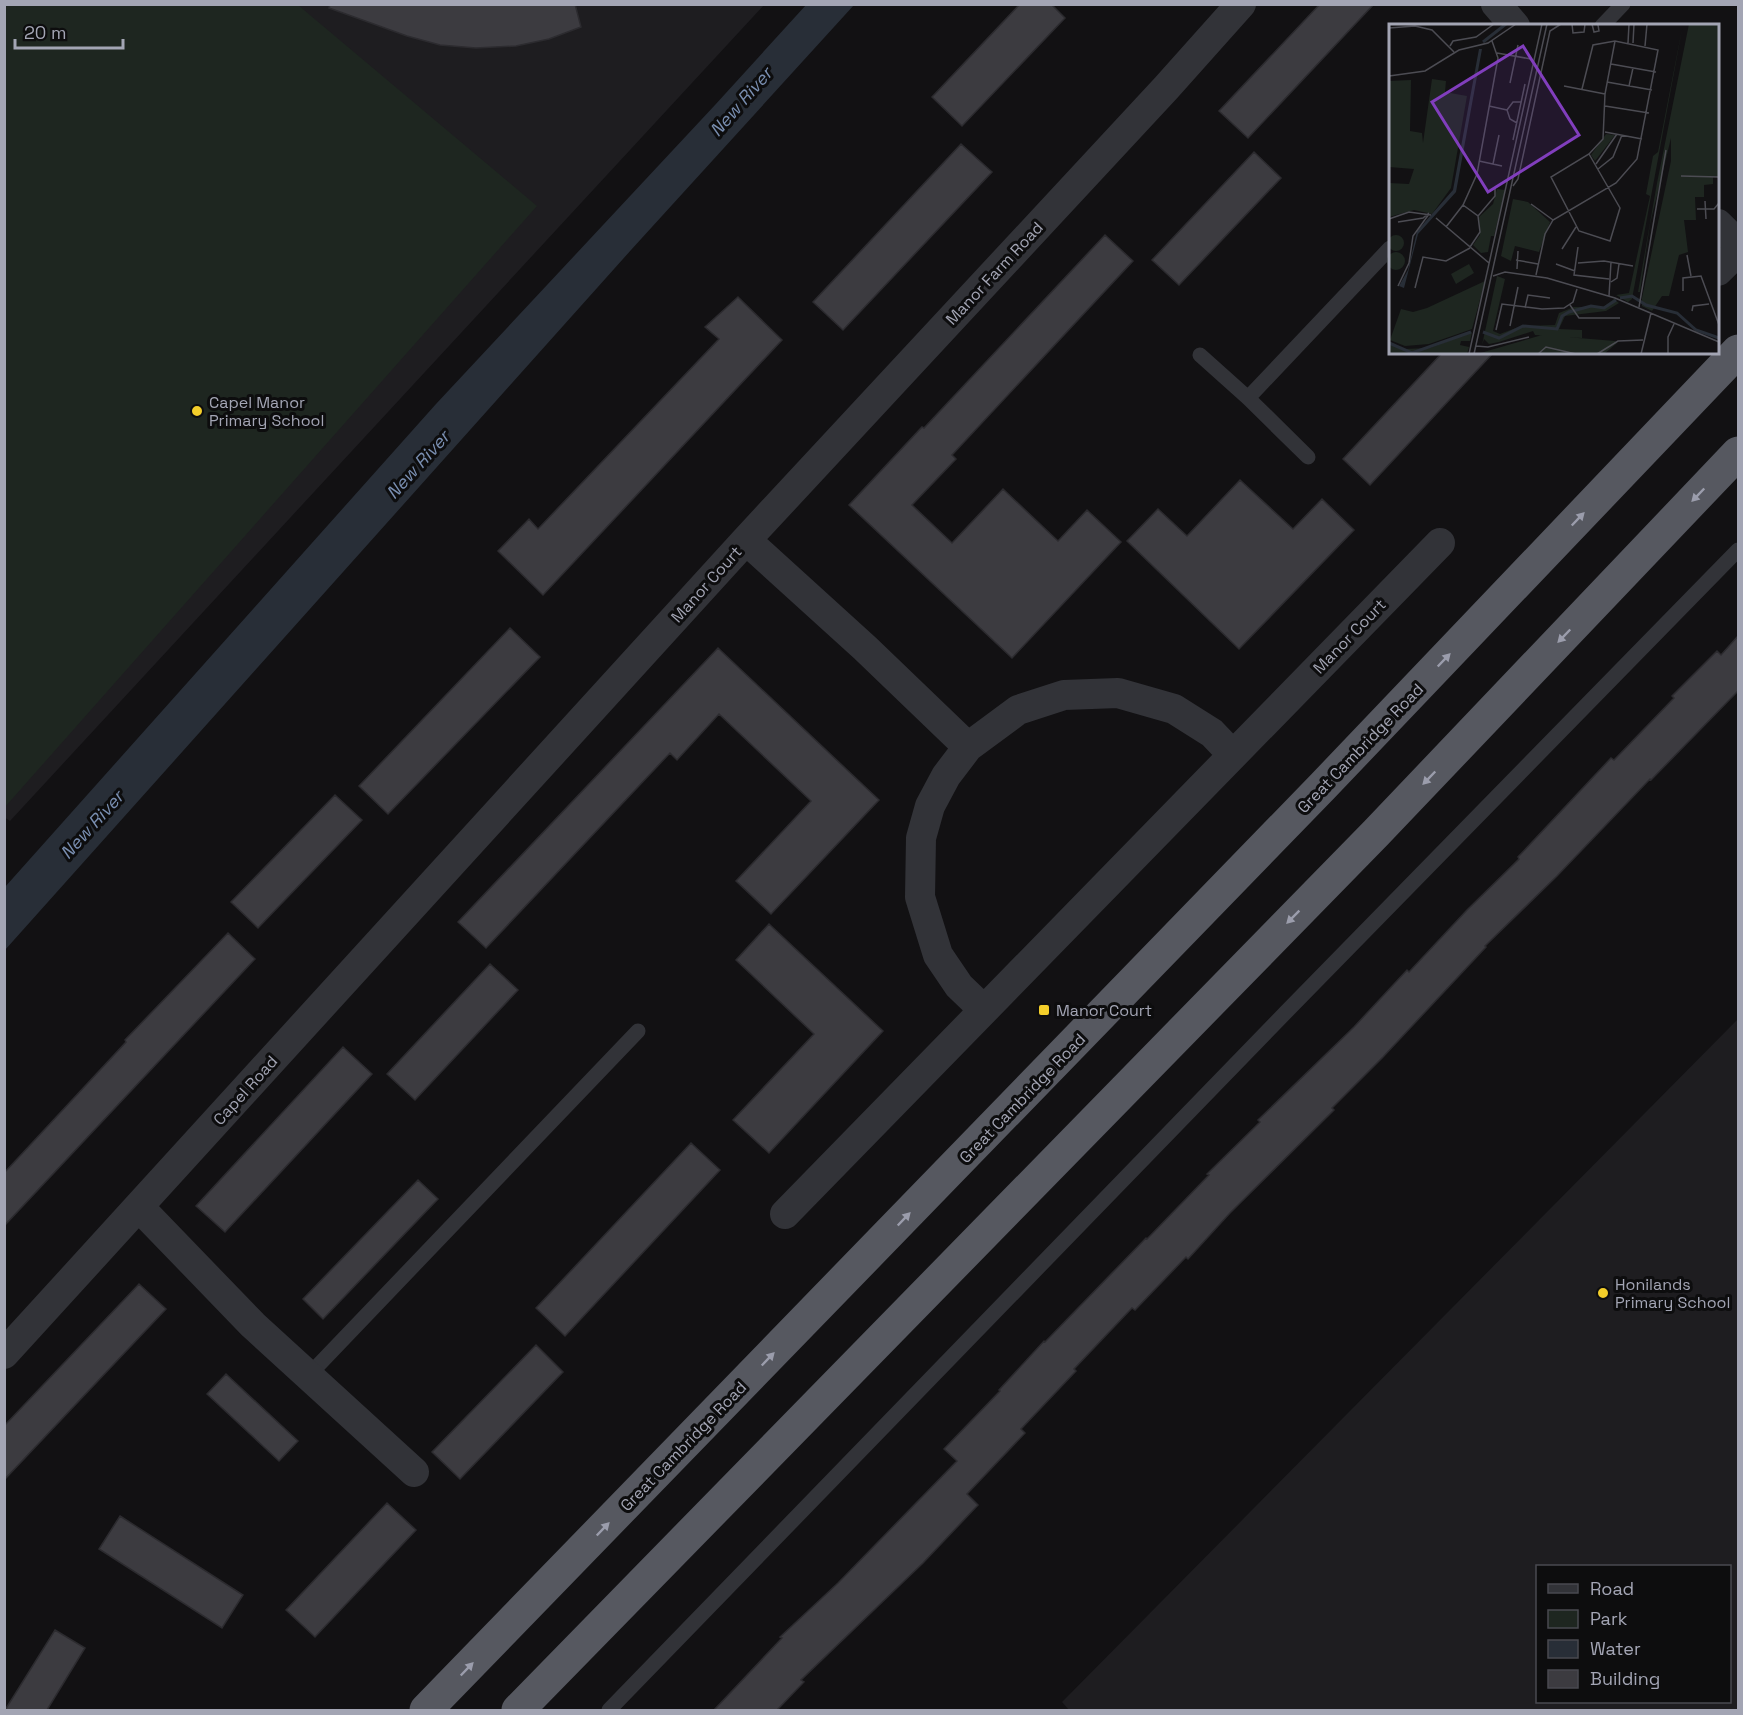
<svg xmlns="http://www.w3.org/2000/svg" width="1743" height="1715" font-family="'Space Grotesk',sans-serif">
  <rect width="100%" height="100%" fill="#121113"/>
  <!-- built -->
  <path fill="#1e1d20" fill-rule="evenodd" d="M 4,5 L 764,5 L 10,821 L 4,817 Z
    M 1738,1019 L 1738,1710 L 1069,1710 L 1062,1702 ZM 1538,1566 L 1730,1566 L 1730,1702 L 1538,1702 Z"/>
  <!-- green -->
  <path fill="#1e2620" d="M 5,4 L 298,5 L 537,206 L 5,807 Z"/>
  <!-- water -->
  <path fill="#282e37" d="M 806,5 L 854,5 L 631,250 L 5,950 L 5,887 L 436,404 L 715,105 Z"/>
  <!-- building -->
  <path fill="#3c3b40" stroke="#2c2b2f" stroke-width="1.5" d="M 330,4 L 575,4 L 581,27 L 549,39 L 516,46 L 476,48 L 440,45 L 407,36 L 329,8 Z
    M 1020,4 L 1051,4 L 1065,18 L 962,126 L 932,97 Z
    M 1320,4 L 1374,4 L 1248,138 L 1219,111 Z
    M 961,144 L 992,172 L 843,330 L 813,302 Z
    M 1254,152 L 1281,178 L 1179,285 L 1152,260 Z
    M 1105,235 L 1133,261 L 952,455 L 956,459 L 912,505 L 952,543 L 1003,489 L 1058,541 L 1087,510 L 1121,542 L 1012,658 L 849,505 L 922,427 L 924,428 Z
    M 738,297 L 782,340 L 543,595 L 498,551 L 529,519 L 538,529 L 719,339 L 705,327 Z
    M 1443,352 L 1494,352 L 1370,485 L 1343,459 Z
    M 1240,480 L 1293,529 L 1322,499 L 1354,530 L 1239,649 L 1127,541 L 1158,509 L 1187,536 Z
    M 510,628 L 540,657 L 388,814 L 359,786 Z
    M 1738,636 L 1738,691 L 1651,780 L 1650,779 L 1557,876 L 1485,946 L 1486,947 L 1383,1057 L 1332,1108 L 1334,1110 L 1230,1213 L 1188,1259 L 1186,1257 L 1135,1310 L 1132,1308 L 1074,1369 L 1076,1371 L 1021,1429 L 1025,1433 L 967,1494 L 978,1505 L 923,1563 L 801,1680 L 804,1682 L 777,1710 L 714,1710 L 782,1638 L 780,1637 L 838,1583 L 957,1461 L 944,1449 L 1000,1391 L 999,1390 L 1044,1341 L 1045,1342 L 1146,1238 L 1147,1239 L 1209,1175 L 1207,1174 L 1260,1122 L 1258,1120 L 1354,1027 L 1407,970 L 1409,972 L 1467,910 L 1519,859 L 1518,857 L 1611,758 L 1614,760 L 1674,698 L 1672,696 L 1717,651 L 1721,655 Z
    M 718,648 L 879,800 L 771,914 L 736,881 L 811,801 L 719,714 L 677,760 L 670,753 L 486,948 L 458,922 Z
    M 335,795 L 362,820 L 258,928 L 231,902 Z
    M 769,924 L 883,1031 L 769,1153 L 733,1120 L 814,1034 L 736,960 Z
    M 228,933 L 255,959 L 4,1226 L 4,1173 L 126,1042 L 125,1040 Z
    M 490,964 L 518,990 L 415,1100 L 387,1074 Z
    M 343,1047 L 372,1074 L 225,1232 L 196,1206 Z
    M 691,1143 L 720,1170 L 565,1336 L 536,1308 Z
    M 418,1180 L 438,1199 L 323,1319 L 303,1299 Z
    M 139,1284 L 166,1309 L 4,1480 L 4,1426 Z
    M 536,1345 L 563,1372 L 460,1479 L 432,1452 Z
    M 226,1374 L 298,1441 L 279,1461 L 207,1394 Z
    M 387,1503 L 416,1530 L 315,1637 L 286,1610 Z
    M 120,1516 L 243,1595 L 222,1628 L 99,1549 Z
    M 55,1630 L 85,1648 L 47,1710 L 5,1710 Z"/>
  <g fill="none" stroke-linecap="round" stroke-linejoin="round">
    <!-- service -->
    <path stroke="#323338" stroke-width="15" d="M 1602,26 L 1623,4
      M 1200,355 L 1248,398 L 1308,457
      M 1248,398 L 1390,248
      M 308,1376 L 638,1031
      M 609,1710 L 1286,1012 L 1738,550"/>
    <!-- minor -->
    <path stroke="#323338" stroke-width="30" d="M 1496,4 L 1515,26
      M 1718,224 L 1738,244
      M 1718,271 L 1738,251
      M 746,540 L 865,648 L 968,747
      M 984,1010 L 959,986 L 938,955 L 920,897 L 921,838 L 930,806 L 946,776 L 968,747 L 1018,710 L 1064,695 L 1118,693 L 1174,709 L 1212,733 L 1233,755
      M 139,1207 L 253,1325 L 414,1472
      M 785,1214 L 1440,543
      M 4,1354 L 746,540 L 1166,88 L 1241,4"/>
    <!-- trunk -->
    <path stroke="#565860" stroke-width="33" d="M 426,1710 L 1323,786 L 1738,351
      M 518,1710 L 1376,833 L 1738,453"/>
  </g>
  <!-- one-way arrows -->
  <defs><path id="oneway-solid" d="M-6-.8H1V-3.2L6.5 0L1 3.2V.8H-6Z" transform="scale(1.5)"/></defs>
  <g fill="#9b9dac">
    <use href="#oneway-solid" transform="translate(1698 495) rotate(134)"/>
    <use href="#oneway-solid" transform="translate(1578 519) rotate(-46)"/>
    <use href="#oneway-solid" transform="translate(1564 636) rotate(134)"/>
    <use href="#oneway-solid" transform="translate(1444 660) rotate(-46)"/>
    <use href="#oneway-solid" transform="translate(1429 778) rotate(134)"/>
    <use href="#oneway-solid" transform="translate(1293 917) rotate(135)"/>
    <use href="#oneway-solid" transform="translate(904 1219) rotate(-46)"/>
    <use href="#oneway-solid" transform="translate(768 1359) rotate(-46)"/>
    <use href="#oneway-solid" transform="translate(603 1529) rotate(-46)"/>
    <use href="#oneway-solid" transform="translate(467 1669) rotate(-46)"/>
  </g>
  <!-- markers -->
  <g fill="#f3ce2a" stroke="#0d0d0e" stroke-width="2">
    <circle cx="197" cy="411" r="6"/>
    <rect x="1038" y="1004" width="12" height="12" rx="3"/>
    <circle cx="1603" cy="1293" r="6"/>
  </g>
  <g text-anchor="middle" stroke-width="6" stroke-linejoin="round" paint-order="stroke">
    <!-- street labels -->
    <g font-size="16" fill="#a3a5b4" stroke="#0d0d0e">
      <text transform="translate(994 273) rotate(-47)" y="6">Manor Farm Road</text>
      <text transform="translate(706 584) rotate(-48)" y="6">Manor Court</text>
      <text transform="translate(1349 636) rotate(-46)" y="6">Manor Court</text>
      <text transform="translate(1360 748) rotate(-46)" y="6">Great Cambridge Road</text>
      <text transform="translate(245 1090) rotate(-48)" y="6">Capel Road</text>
      <text transform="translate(1022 1098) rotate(-46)" y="6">Great Cambridge Road</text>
      <text transform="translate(683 1446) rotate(-46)" y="6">Great Cambridge Road</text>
    </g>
    <!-- poi labels -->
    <g font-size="16" fill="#a3a5b4" stroke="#0d0d0e" text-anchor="start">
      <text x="209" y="408">Capel Manor<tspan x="209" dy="18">Primary School</tspan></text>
      <text x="1056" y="1016">Manor Court</text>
      <text x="1615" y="1290">Honilands<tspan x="1615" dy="18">Primary School</tspan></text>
    </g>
    <!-- water labels -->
    <g font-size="18" font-style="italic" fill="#798eb0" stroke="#0d0d0e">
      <text transform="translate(741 102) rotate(-49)" y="6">New River</text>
      <text transform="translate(418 465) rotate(-48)" y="6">New River</text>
      <text transform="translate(92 825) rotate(-48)" y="6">New River</text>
    </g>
  </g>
  <!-- overview -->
  <g transform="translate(1389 24)">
    <rect width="330" height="330" fill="#121113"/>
    <path d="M 294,0 L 243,275 L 239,278 L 227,271 L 240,269 L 261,172 L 257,170 L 264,132 L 269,128 ZM 300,0 L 330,0 L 330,153 L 324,153 L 324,160 L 315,161 L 315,173 L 306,173 L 307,196 L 295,196 L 299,228 L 290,231 L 280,272 L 273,272 L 263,287 L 253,282 L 253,274 L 282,137 L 282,114 L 261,200 L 251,268 L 249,268 L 268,159 ZM 43,55 L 57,57 L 56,68 L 78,72 L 62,164 L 43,190 L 25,186 L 0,193 L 0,159 L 20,160 L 25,145 L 0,143 L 0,57 L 22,56 L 21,107 L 33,109 L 34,119 ZM 217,110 L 226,111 L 206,137 L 202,131 ZM 108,165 L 116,166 L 105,212 L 102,212 L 99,228 L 92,229 L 84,221 L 91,211 L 90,193 L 104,180 ZM 124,175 L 139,178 L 161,198 L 150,228 L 126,222 L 122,237 L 112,232 ZM-1 219a8 8 0 1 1 16 0a8 8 0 1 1-16 0ZM-2 237a9 9 0 1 1 18 0a9 9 0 1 1-18 0ZM 80,240 L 85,249 L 67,260 L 62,250 ZM 108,252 L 116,255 L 104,307 L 111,310 L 132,302 L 166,301 L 170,289 L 185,283 L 214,283 L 225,275 L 230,279 L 217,287 L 176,292 L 170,305 L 193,306 L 193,314 L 146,311 L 144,307 L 110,318 L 100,320 L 95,315 L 93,321 ZM 96,257 L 83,305 L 40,320 L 16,322 L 1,316 L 12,285 L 24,288 L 38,284 ZM 83,308 L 81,317 L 72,317 L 71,321 L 80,323 L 78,330 L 0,330 L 0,317 L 15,325 L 41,324 ZM 153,311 L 226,317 L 228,319 L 215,330 L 88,330 Z" fill="#1e2620"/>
    <path d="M 90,25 L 93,25 L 67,168 L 29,210 L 15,264 L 10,262 L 19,246 L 28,207 L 64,166 Z" fill="#282e37"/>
    <path fill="none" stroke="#282e37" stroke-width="3" d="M 94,18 L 117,0M 231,274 L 243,272 L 257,281 L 288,289 L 307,306 L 330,314M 94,308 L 110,314 L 134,302 L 168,305 L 173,292 L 180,288 L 202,282 L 215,284 L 227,276M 0,319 L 23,329 L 82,308"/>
    <path fill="none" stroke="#4c4c53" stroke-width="1.5" d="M 183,0 L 184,9 L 195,8 L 196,0M 203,0 L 205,8 L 210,7 L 209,1M 0,4 L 26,2 L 43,6 L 65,28M 239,19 L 240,0M 244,19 L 245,0M 61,22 L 64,17 L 87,13 L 105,0M 256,22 L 258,0M 108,29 L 142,35M 222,40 L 267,48M 0,52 L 36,47 L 70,26 L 99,19 L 127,0M 218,58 L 263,66M 121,59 L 129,21M 175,62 L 216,70M 240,62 L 244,44M 100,82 L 118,86M 216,82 L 260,89M 128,99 L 121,95 L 118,86 L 124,78 L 132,78M 216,108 L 253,115M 124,116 L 136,60M 200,130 L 231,184 L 221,217 L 190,207 L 162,153 L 200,130 L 214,115 L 216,70 L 226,17M 90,137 L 113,142M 104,140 L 110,111M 207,140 L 228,110M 209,145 L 224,133 L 233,111M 292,152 L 330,153M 124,162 L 129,155 L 161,7 L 172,0M 316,177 L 317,195M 142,180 L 164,196M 74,181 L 89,192 L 91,208 L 81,223M 308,185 L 325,185 L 330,179M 89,192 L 106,172 L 106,163M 47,194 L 100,239M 0,195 L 20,188 L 42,191M 9,198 L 34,194 L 40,189M 57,203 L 74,181 L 88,150 L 109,34 L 103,17M 189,223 L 185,251 L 220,255M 173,225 L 187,203M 298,231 L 302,252M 127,236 L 149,240M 189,239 L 215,237 L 244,242M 167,240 L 186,247M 128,245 L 129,227M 147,251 L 156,210 L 164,196 L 227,159 L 248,135 L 269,26 L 226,17 L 204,21 L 193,65M 104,252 L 116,248 L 158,254 L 226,274 L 330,318M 222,258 L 228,254 L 230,240M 9,262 L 20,239 L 24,212 L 40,190M 26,264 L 34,233 L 57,237 L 81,224M 294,267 L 294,254 L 312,252 L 330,301M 220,272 L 222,238M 181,281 L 190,294 L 231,294M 250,283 L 277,126M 136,284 L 139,271 L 161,274M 303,287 L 304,282 L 320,280M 121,302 L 129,263M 107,306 L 113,280 L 153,285 L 175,284 L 184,278 L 188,265M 87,322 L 99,323 L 140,313M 80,330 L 153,0M 85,330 L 158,0M 149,330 L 157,323 L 187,330M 208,330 L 229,317 L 254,316M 252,330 L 262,289M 279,330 L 279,313 L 285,300"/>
    <path fill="#813ebd" fill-opacity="0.15" stroke="#813ebd" stroke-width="3" d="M 134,22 L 190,111 L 99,168 L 43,78 Z"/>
    <rect width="330" height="330" fill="none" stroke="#a3a5b4" stroke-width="3"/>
  </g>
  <!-- border -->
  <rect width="1743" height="1715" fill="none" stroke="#a3a5b4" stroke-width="12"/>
  <!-- legend -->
  <rect x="1536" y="1565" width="195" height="138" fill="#0d0d0e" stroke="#494a50" stroke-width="1.5"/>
  <rect x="1548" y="1584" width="30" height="9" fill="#323338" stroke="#494a50" stroke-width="1.5"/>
  <text x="1590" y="1595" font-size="18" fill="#a3a5b4">Road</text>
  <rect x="1548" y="1610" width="30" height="18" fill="#1e2620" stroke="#494a50" stroke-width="1.5"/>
  <text x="1590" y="1625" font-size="18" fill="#a3a5b4">Park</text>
  <rect x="1548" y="1640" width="30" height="18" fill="#282e37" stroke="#494a50" stroke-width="1.5"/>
  <text x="1590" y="1655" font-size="18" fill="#a3a5b4">Water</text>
  <rect x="1548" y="1670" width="30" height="18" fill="#3c3b40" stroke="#494a50" stroke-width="1.5"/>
  <text x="1590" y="1685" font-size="18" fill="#a3a5b4">Building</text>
  <!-- scale -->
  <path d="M15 39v9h108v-9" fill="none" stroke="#a3a5b4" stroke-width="3"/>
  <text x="24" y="39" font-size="18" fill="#a3a5b4" stroke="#0d0d0e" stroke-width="4.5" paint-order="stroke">20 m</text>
</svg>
